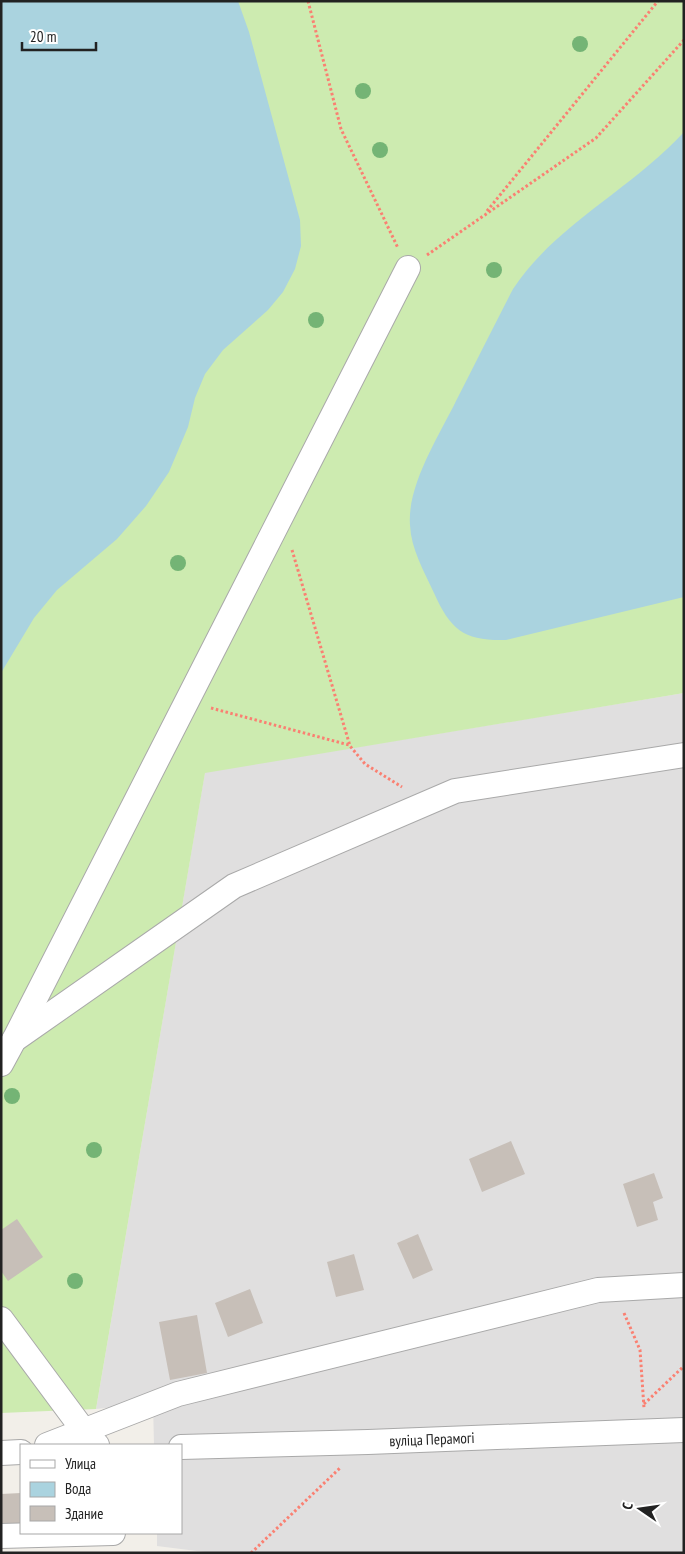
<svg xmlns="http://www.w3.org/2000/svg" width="685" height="1554" font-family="'PT Sans Narrow',sans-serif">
  <rect width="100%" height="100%" fill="#f2efe9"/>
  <!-- residential -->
  <path fill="#e0dfdf" d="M 684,693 L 684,1553 L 213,1553 L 157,1546 L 157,1533 L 181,1533 L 181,1445 L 154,1445 L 153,1403 L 96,1409 L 205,772 Z"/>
  <!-- grass -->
  <path fill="#cdebb0" d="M 1,1 L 684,1 L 684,693 L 205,773 L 96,1409 L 1,1413 Z"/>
  <!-- water -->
  <path fill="#aad3df" d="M 1,1 L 238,1 L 249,32 L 300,220 L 301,246 L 295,269 L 283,292 L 268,310 L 223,350 L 205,374 L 195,398 L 188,427 L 169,472 L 146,506 L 117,539 L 57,590 L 34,618 L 1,673 Z
    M 684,132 L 684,597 L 506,640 C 465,641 451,631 434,593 C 424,571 411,549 410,525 C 407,485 439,436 456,401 C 475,364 494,326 513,289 C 556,224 632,189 684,132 Z"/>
  <!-- building -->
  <path fill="#c7bfb8" d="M 511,1141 L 525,1174 L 482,1192 L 469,1159 Z
    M 654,1173 L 663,1198 L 653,1202 L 658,1220 L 637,1227 L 623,1184 Z
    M 17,1219 L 43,1257 L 8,1281 L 1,1271 L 1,1230 Z
    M 418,1234 L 433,1270 L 413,1279 L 397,1243 Z
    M 354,1254 L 364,1290 L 336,1297 L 327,1262 Z
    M 250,1289 L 263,1323 L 228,1337 L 215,1303 Z
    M 197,1315 L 207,1373 L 170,1380 L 159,1322 Z
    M 21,1493 L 21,1523 L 1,1523 L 1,1494 Z"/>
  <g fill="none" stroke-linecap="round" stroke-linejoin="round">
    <defs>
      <g id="minor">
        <path d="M 14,1040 L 408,268"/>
        <path d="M 1,1064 L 14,1040 L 234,886 L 455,791 L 684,755"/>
        <path d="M 1,1319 L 84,1431 L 97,1445"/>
        <path d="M 47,1445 L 178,1394 L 598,1290 L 684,1285"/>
        <path id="s1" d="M 181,1447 L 368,1442 L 684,1430"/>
        <path d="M 1,1453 L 21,1452"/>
        <path d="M 1,1536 L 113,1533"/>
      </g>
    </defs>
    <!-- minor casing -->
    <use href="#minor" stroke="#a9a9a9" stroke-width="26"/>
    <!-- path -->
    <path stroke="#fa8072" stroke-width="3" stroke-dasharray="2.5 2.5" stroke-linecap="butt" d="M 308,1 L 341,129 L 398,248
      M 487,211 L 658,1
      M 427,255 L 596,138 L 684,40
      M 292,550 L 350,746 L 365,764 L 402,787
      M 211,708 L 349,745
      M 624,1313 L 640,1350 L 644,1408
      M 644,1404 L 684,1366
      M 251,1553 L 341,1467"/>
    <!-- minor -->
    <use href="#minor" stroke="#fff" stroke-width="24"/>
  </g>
  <!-- trees -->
  <g fill="#74b475">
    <circle cx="580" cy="44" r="8"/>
    <circle cx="363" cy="91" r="8"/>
    <circle cx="380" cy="150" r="8"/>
    <circle cx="494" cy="270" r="8"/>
    <circle cx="316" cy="320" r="8"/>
    <circle cx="178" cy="563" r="8"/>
    <circle cx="12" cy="1096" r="8"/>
    <circle cx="94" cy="1150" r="8"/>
    <circle cx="75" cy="1281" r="8"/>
  </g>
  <g text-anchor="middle" stroke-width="4.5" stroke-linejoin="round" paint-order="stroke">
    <!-- street labels -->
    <g font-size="15" fill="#222" stroke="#fff">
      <text dy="5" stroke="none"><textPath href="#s1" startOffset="251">вуліца Перамогі</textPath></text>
    </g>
  </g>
  <!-- border -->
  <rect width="685" height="1554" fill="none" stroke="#222222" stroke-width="5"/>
  <!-- legend -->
  <rect x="20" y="1444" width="162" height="90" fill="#ffffff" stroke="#a7a7a7"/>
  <rect x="30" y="1460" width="25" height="8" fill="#ffffff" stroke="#a7a7a7"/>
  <text x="65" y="1469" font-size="15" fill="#222222">Улица</text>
  <rect x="30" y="1482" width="25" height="15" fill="#aad3df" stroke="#a7a7a7"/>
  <text x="65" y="1494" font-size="15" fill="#222222">Вода</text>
  <rect x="30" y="1506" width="25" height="15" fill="#c7bfb8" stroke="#a7a7a7"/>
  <text x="65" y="1519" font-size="15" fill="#222222">Здание</text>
  <!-- north arrow -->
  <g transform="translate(640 1509) rotate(283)" stroke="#ffffff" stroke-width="4" paint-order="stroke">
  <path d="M0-4L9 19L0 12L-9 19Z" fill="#222222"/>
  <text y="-8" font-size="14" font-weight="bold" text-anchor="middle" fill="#222222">С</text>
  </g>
  <!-- scale -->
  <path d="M22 42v8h74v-8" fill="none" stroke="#222222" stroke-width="2.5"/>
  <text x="30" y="42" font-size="15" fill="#222222" stroke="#ffffff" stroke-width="4" paint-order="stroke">20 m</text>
</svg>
